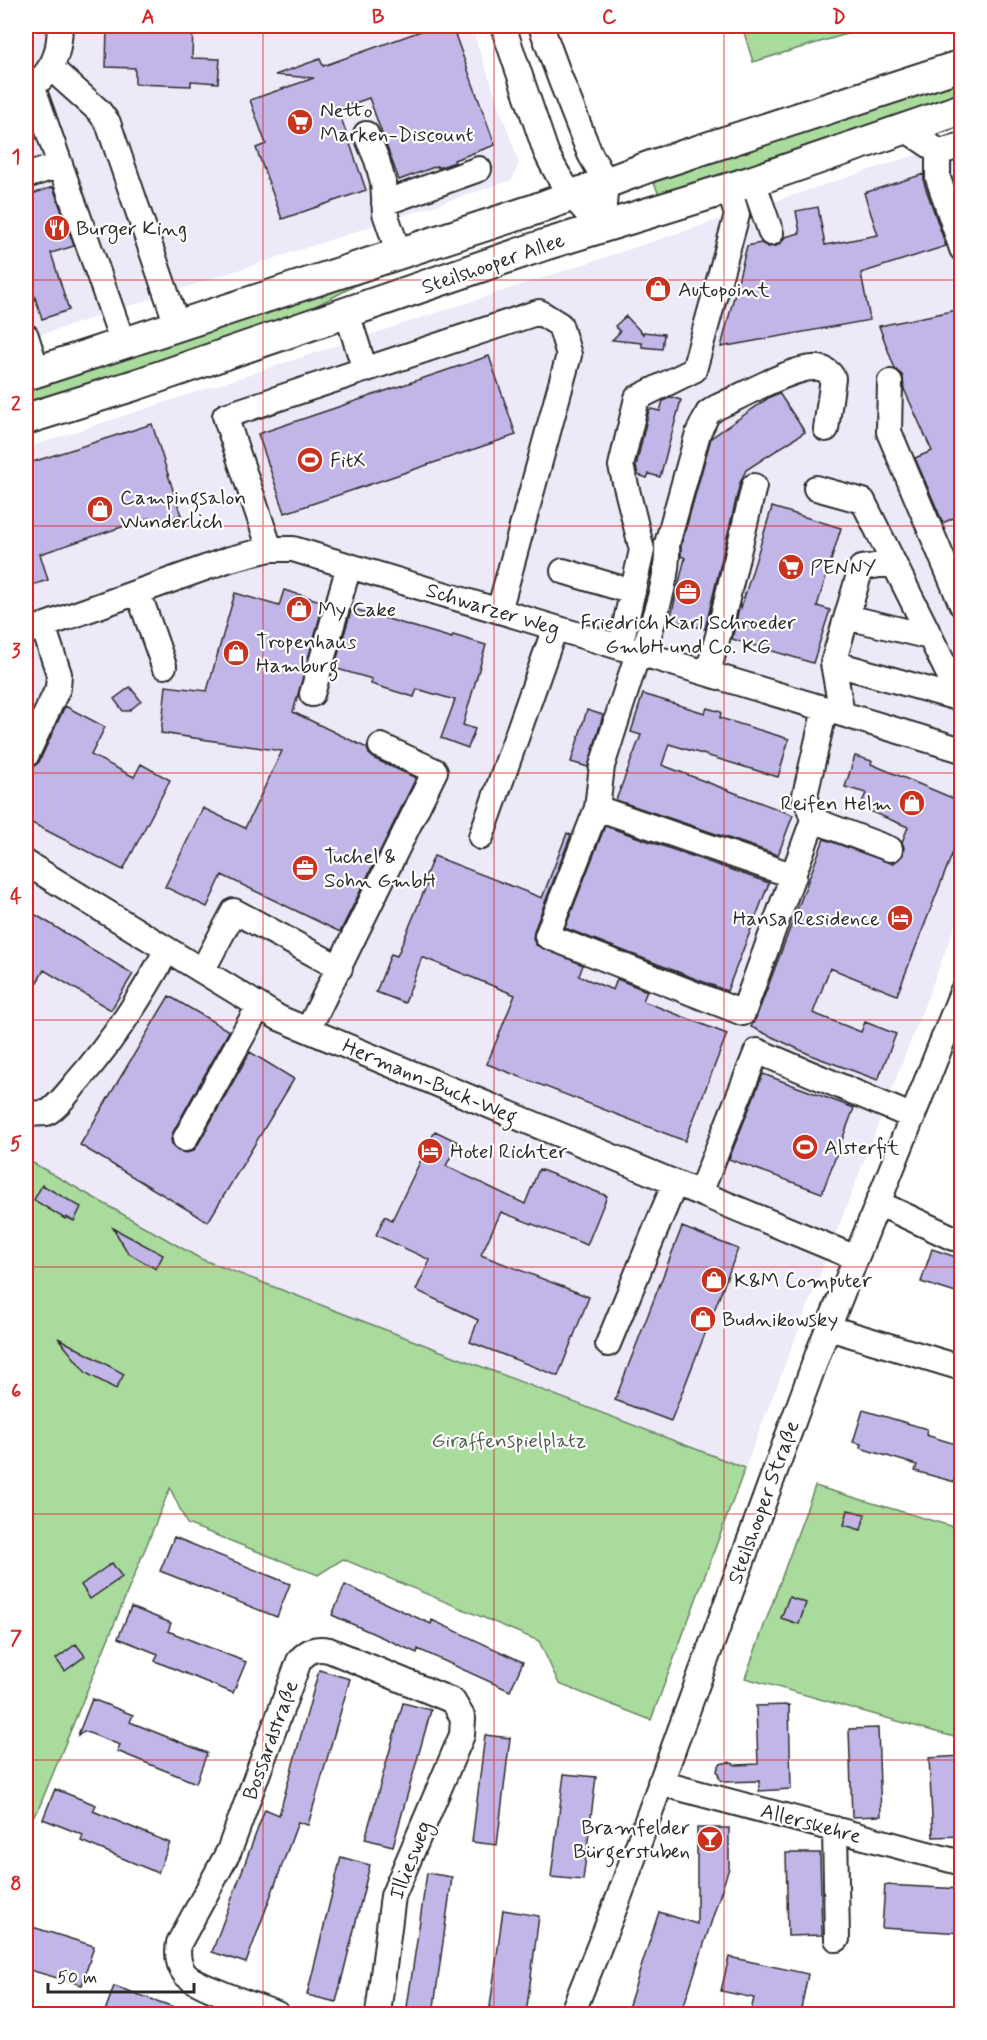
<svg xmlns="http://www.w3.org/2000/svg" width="987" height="2040" font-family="Mynerve,sans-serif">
  <rect width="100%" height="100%" fill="#fff"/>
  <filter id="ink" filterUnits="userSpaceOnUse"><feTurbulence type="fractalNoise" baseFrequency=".0167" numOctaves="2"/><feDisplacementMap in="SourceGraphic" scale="12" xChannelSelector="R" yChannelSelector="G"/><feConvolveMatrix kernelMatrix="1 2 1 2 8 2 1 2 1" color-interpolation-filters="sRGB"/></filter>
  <g filter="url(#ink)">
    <!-- built -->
    <path fill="#ede9f8" d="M 26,26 L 471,26 L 519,163 L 512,180 L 26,340 Z
      M 961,140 L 961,911 L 745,1468 L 201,1259 L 26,1159 L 26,448 Z"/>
    <!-- green -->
    <path fill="#a8db9c" stroke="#6a8364" stroke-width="1.5" d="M 742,26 L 855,26 L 857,31 L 753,62 Z
      M 961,80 L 961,96 L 661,199 L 653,181 Z
      M 370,278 L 273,328 L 26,405 L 26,387 Z
      M 26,1159 L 201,1259 L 745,1468 L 651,1720 L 559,1684 L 539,1641 L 343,1559 L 318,1575 L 187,1524 L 170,1488 L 38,1810 L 26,1825 Z
      M 815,1486 L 961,1529 L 961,1739 L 745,1678 Z"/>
    <!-- building -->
    <path fill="#c2b6e8" stroke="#2b2b2b" stroke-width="1.5" d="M 107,26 L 193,26 L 192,58 L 220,59 L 218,83 L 191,81 L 191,86 L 135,84 L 135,68 L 106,67 Z
      M 435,26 L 452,26 L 495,145 L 454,160 L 455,162 L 438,168 L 437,166 L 399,180 L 369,98 L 338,109 L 366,190 L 282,219 L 256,148 L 266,144 L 250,100 L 314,78 L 275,75 L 320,59 L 323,66 Z
      M 924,174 L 924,183 L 946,246 L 861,273 L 870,320 L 721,347 L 747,246 L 761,243 L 768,247 L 776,246 L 781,243 L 785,237 L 800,233 L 796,211 L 818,207 L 825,245 L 878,235 L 864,193 Z
      M 53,187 L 74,246 L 51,253 L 69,310 L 42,319 L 28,276 L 26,277 L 26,196 Z
      M 962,309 L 962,514 L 943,523 L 915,458 L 932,451 L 904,389 L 903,376 L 895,369 L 879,326 Z
      M 626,316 L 643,334 L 643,332 L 664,334 L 662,349 L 642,347 L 642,343 L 612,340 L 620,332 L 615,326 Z
      M 489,356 L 516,435 L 285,513 L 258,434 Z
      M 779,393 L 805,432 L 746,470 L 740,483 L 705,629 L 670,620 L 685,558 L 681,556 L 681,546 L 711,438 L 770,397 Z
      M 671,397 L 681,400 L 660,477 L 649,474 L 647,478 L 638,475 L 636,466 L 649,410 L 651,409 L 660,411 L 663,401 Z
      M 152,424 L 181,515 L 151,524 L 149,518 L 40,554 L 48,580 L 26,587 L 26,464 Z
      M 772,507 L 841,528 L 817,606 L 830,610 L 813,663 L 732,639 L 740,604 L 741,608 Z
      M 284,590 L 324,602 L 293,712 L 367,748 L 369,754 L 375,759 L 416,778 L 340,932 L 222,875 L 207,907 L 165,887 L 203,808 L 245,828 L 282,751 L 161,733 L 166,686 L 207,691 L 235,593 L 279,606 Z
      M 354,609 L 452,638 L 453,635 L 486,645 L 463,725 L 475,729 L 468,748 L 441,738 L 455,700 L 417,689 L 414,697 L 371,684 L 372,679 L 334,668 L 351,611 L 353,611 Z
      M 130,687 L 141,701 L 129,711 L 123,711 L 114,699 Z
      M 643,694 L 705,713 L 707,708 L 721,712 L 720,718 L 789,739 L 778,777 L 669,744 L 662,765 L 793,815 L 778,855 L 616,800 L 641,735 L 631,732 Z
      M 65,706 L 105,727 L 91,755 L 134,777 L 141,764 L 170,780 L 123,870 L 26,820 L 26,773 L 39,762 Z
      M 587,710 L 603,715 L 588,767 L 571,762 Z
      M 855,756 L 872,761 L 871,764 L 962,802 L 962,829 L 897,995 L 830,968 L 813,1013 L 861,1032 L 865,1022 L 896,1034 L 878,1080 L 813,1056 L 751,1027 L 756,1018 L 824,839 L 893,864 L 903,855 L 904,847 L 902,842 L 908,827 L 860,807 L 866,793 L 845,787 Z
      M 605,826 L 769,883 L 727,991 L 565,928 Z
      M 567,833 L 571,835 L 534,931 L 533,939 L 536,945 L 583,965 L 579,976 L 613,990 L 617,979 L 647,991 L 643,1001 L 727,1034 L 685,1141 L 487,1064 L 515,995 L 422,957 L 405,1003 L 376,992 L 391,954 L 397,956 L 427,884 L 423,882 L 434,856 L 542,898 Z
      M 26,909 L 133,974 L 111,1010 L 44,970 L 26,1001 Z
      M 169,996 L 229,1031 L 173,1132 L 171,1140 L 173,1147 L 178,1151 L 186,1153 L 193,1151 L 197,1146 L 250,1052 L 294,1079 L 208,1222 L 80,1145 Z
      M 763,1074 L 854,1108 L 822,1193 L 729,1159 Z
      M 435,1131 L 458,1142 L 446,1166 L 525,1204 L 539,1169 L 607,1196 L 587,1245 L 501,1212 L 481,1255 L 589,1297 L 558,1376 L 470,1342 L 478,1320 L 416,1290 L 430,1260 L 376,1235 L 385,1216 L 392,1220 Z
      M 42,1185 L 81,1207 L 74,1221 L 66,1217 L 65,1219 L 34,1200 Z
      M 682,1227 L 738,1249 L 671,1421 L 615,1400 Z
      M 113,1228 L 163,1255 L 156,1269 L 128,1253 Z
      M 932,1249 L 962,1259 L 962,1295 L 921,1282 Z
      M 58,1338 L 124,1374 L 116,1389 L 86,1373 Z
      M 863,1410 L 927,1429 L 926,1435 L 962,1446 L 962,1484 L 915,1471 L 917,1465 L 860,1448 L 861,1444 L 853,1442 Z
      M 848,1510 L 865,1514 L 861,1530 L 844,1525 Z
      M 174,1537 L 290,1584 L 277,1617 L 160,1571 Z
      M 112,1563 L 122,1577 L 90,1599 L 81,1585 Z
      M 345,1585 L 431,1624 L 432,1620 L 523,1662 L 510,1691 L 418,1649 L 417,1653 L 332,1615 Z
      M 789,1597 L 806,1603 L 799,1624 L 781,1618 Z
      M 131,1607 L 171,1623 L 168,1631 L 246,1662 L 233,1693 L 155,1661 L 158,1654 L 118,1638 Z
      M 76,1644 L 85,1656 L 65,1671 L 56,1659 Z
      M 319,1670 L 350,1679 L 308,1825 L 298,1822 L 246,1963 L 212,1952 L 265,1809 L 279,1815 Z
      M 92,1699 L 133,1715 L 130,1722 L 207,1753 L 196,1783 L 117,1751 L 120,1745 L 84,1731 L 78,1735 Z
      M 403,1703 L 431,1710 L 393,1846 L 365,1839 Z
      M 789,1705 L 791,1789 L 759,1791 L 759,1781 L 725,1782 L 720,1780 L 717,1770 L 720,1764 L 729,1762 L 736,1765 L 758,1764 L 756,1706 Z
      M 878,1728 L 881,1816 L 852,1817 L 849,1729 Z
      M 485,1735 L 510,1738 L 497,1845 L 472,1842 Z
      M 962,1756 L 962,1836 L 933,1837 L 929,1758 Z
      M 564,1774 L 596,1777 L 583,1880 L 551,1877 Z
      M 55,1789 L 96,1805 L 93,1811 L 170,1843 L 158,1873 L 81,1841 L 83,1835 L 43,1819 Z
      M 697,1828 L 729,1828 L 729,1868 L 681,2014 L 626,2014 L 659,1912 L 697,1924 Z
      M 786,1853 L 820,1853 L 822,1935 L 788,1936 Z
      M 341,1857 L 370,1865 L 336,2002 L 307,1995 Z
      M 427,1873 L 452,1877 L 433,2014 L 406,2014 Z
      M 885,1885 L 962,1889 L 962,1933 L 882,1928 Z
      M 503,1910 L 539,1916 L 526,2014 L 489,2014 Z
      M 26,1925 L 94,1946 L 82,1985 L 26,1969 Z
      M 729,1957 L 808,1974 L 800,2014 L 750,2014 L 754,1998 L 721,1991 Z
      M 114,1986 L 188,2012 L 187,2014 L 104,2014 Z"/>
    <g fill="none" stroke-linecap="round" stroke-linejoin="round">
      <defs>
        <path id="minor" d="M 503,26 L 546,152 C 562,186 576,202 602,228
          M 541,26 L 560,78 L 590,154 L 606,182 L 602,228
          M 51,68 L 99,111 L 108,123 L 177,325
          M 41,79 C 57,62 59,48 60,26
          M 33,88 L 123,343
          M 905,129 L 938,151 L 941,152 L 962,145
          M 366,134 L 377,160 L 383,182 L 385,213 L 399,254
          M 938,151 L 938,178 L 962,249
          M 26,176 L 60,165
          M 753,181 L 771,233
          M 384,203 L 479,169
          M 347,313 L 365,370
          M 26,336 L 37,371
          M 890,382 L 889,432 L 962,605
          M 816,488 L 863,501 L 961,699
          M 270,549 L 225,416 L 539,312 L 560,325 L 569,355 L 499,611
          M 563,571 L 633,592
          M 138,592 L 164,666
          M 847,617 L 930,637
          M 26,632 L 230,559 L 270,549 L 293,549 L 962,750
          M 620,647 L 642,550 L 621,466 L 637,398 L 694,370 L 737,215 L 729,189
          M 643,654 C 653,618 669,581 667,544 L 698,433 L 708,413 L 717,407 C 740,397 791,368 813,368 C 822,367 829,371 833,378 L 826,429
          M 833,663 L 961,699
          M 708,673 L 720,628 L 754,486
          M 312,694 L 349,566
          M 842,714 L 833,663 L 861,568 L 893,563
          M 26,756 L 58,688 L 59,674 L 43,626
          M 597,808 L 602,766 L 638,653
          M 813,820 L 890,849
          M 481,837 L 555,628
          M 26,863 L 279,1018 L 856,1258
          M 794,876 L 597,808 L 547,936 L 743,1013 L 813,820 L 805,795 L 825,709
          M 202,971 L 234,911 L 340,968
          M 308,1030 L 435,771 L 381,746
          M 26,1114 L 47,1113 C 58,1106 67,1094 76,1083 C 112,1042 141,998 167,950
          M 185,1139 L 259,1006
          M 700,1193 L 757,1051 L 913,1117
          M 878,1203 L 953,1238
          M 829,1328 L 962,1368
          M 608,1344 L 675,1183
          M 660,1783 L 962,1863
          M 835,1829 L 837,1939
          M 277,2014 C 259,2007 195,1986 185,1974 C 178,1965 177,1954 179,1943 L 229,1851 L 299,1661 C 308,1650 316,1647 329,1650 L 453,1701 L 463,1718 L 462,1735 L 393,1896 L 378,2014
          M 572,2014 L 619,1897 L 819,1351 L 962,992"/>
        <path id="major" d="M 26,375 L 533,210 L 651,166 L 962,65
          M 26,419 L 135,385 L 544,245 L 753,181 L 962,109"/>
      </defs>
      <!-- minor casing -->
      <use href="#minor" stroke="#2b2b2b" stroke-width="28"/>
      <!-- major casing -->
      <use href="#major" stroke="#2b2b2b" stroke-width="34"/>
      <!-- minor -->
      <use href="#minor" stroke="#fff" stroke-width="24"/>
      <!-- major -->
      <use href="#major" stroke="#fff" stroke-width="30"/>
    </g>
  </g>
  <!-- grid -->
  <path fill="none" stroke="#d62828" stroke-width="1.5" stroke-opacity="0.55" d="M 263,26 L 263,2014M 494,26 L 494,2014M 724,26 L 724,2014M 26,280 L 962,280M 26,526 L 962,526M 26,773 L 962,773M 26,1020 L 962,1020M 26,1267 L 962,1267M 26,1514 L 962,1514M 26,1760 L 962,1760"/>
  <!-- icons -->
  <defs>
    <symbol id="supermarket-disc" viewBox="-11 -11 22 22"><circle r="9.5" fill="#c8321e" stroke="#fff"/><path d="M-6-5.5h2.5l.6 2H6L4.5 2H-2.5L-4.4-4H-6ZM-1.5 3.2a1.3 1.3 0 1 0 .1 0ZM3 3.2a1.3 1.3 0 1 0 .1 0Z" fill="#fff"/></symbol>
    <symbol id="restaurant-disc" viewBox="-11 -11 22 22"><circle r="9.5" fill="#c8321e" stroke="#fff"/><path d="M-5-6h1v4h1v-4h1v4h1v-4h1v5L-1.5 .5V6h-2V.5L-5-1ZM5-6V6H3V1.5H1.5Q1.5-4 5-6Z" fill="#fff"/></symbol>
    <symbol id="shop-disc" viewBox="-11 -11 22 22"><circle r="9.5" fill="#c8321e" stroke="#fff"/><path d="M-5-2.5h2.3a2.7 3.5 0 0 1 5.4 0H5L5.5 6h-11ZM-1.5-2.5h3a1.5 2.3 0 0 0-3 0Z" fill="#fff"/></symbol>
    <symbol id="stadium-disc" viewBox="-11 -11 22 22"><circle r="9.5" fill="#c8321e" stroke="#fff"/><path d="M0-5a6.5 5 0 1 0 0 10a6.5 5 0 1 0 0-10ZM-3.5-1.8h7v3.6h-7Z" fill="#fff"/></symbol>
    <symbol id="office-disc" viewBox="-11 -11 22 22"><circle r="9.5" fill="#c8321e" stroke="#fff"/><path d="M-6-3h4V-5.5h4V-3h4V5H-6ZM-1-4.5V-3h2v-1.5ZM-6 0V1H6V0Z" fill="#fff"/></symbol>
    <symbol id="hotel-disc" viewBox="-11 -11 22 22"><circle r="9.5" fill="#c8321e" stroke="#fff"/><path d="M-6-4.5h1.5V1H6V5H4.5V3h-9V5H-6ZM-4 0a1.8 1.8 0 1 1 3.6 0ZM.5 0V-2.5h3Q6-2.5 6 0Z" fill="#fff"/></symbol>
    <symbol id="bar-disc" viewBox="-11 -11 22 22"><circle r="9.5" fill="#c8321e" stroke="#fff"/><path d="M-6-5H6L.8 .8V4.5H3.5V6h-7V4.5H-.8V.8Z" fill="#fff"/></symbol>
  </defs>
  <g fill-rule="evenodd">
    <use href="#supermarket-disc" x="285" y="107" width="30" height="30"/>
    <use href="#restaurant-disc" x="42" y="213" width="30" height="30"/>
    <use href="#shop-disc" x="643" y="274" width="30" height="30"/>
    <use href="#stadium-disc" x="295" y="445" width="30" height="30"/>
    <use href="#shop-disc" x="85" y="494" width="30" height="30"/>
    <use href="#supermarket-disc" x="776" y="552" width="30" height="30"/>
    <use href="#office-disc" x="673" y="577" width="30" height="30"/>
    <use href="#shop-disc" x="284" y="594" width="30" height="30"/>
    <use href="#shop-disc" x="221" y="638" width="30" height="30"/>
    <use href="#shop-disc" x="897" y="788" width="30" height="30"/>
    <use href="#office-disc" x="290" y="853" width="30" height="30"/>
    <use href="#hotel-disc" x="885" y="903" width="30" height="30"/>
    <use href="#stadium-disc" x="790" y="1132" width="30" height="30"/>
    <use href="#hotel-disc" x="415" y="1136" width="30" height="30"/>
    <use href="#shop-disc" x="699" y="1265" width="30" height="30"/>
    <use href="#shop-disc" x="688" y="1304" width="30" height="30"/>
    <use href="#bar-disc" x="695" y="1824" width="30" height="30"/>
  </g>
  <g text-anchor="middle" stroke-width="4.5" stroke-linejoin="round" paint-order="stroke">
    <!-- poi labels -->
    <g font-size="21" fill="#2b2b2b" stroke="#fff" text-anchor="start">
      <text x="320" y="117">Netto<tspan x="320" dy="24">Marken-Discount</tspan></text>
      <text x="76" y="235">Burger King</text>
      <text x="678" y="296">Autopoint</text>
      <text x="330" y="467">FitX</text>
      <text x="120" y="504">Campingsalon<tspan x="120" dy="24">Wunderlich</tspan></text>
      <text x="810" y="574">PENNY</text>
      <text x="318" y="616">My Cake</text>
      <text x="688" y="629" text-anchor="middle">Friedrich Karl Schroeder<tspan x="688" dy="24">GmbH und Co. KG</tspan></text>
      <text x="256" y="648">Tropenhaus<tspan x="256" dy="24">Hamburg</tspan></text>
      <text x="892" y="810" text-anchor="end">Reifen Helm</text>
      <text x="324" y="863">Tuchel &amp;<tspan x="324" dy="24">Sohn GmbH</tspan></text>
      <text x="880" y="925" text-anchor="end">Hansa Residence</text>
      <text x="824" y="1154">Alsterfit</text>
      <text x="450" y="1158">Hotel Richter</text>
      <text x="734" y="1287">K&amp;M Computer</text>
      <text x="722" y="1326">Budnikowsky</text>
      <text x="690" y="1834" text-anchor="end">Bramfelder<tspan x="690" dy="24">Bürgerstuben</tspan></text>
    </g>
    <!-- street labels -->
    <g font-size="21" fill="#2b2b2b" stroke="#fff">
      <text transform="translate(493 263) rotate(-19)" y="7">Steilshooper Allee</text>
      <text transform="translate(493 609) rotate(17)" y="7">Schwarzer Weg</text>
      <text transform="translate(430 1081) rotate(23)" y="7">Hermann-Buck-Weg</text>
      <text transform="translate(763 1502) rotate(-70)" y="7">Steilshooper Straße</text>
      <text transform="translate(270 1740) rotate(-70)" y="7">Bossardstraße</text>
      <text transform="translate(811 1823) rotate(15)" y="7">Allerskehre</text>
      <text transform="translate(410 1860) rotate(-69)" y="7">Illiesweg</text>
    </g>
    <!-- park labels -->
    <g font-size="21" fill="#50604d" stroke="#fff">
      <text x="509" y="1447">Giraffenspielplatz</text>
    </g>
  </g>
  <!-- margin -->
  <rect width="987" height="2040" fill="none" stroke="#fff" stroke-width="66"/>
  <!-- scale -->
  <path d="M48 1983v9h146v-9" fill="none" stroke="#2b2b2b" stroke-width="3"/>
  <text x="57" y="1983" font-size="18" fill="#2b2b2b" stroke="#ffffff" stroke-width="4.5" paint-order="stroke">50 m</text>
  <rect x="33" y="33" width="921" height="1974" fill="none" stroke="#d62828" stroke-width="2"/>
  <g font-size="20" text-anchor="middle" font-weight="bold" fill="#d62828">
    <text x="148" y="23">A</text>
    <text x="378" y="23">B</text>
    <text x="609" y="23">C</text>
    <text x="839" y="23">D</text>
    <text x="16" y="163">1</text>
    <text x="16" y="410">2</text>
    <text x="16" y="657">3</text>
    <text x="16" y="903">4</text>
    <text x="16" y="1150">5</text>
    <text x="16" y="1397">6</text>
    <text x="16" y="1644">7</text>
    <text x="16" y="1890">8</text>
  </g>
</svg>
